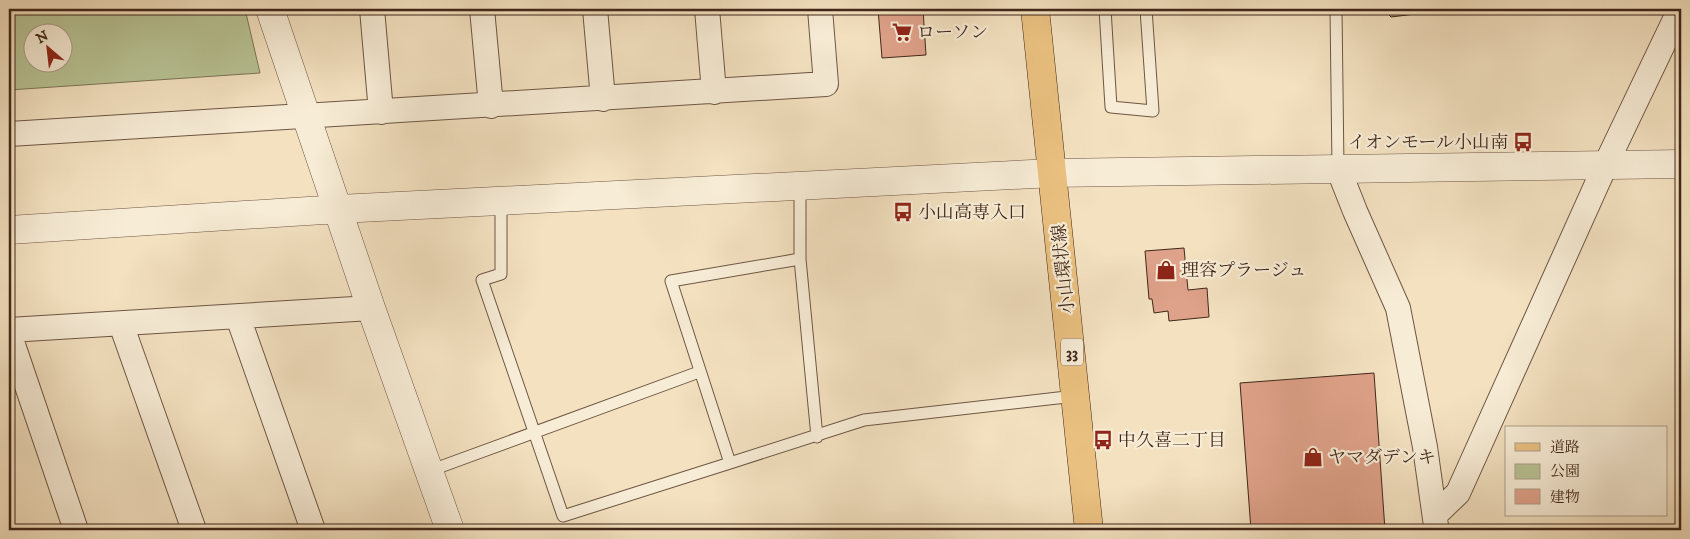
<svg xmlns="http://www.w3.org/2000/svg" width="1690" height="539" font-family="'IM FELL DW Pica','Noto Serif JP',serif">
  <rect width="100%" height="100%" fill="#f3e1c0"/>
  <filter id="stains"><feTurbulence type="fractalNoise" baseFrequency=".004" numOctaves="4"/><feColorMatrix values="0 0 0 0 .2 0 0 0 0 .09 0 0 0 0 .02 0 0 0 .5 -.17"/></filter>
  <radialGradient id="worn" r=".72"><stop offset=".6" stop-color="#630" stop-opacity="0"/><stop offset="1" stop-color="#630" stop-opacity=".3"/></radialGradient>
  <!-- green -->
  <path fill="#b8c395" stroke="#7c7557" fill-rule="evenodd" d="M 9,9 L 245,9 L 260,73 L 9,90 ZM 32,32 L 62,32 L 62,62 L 32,62 Z"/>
  <!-- building -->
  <path fill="#dea189" stroke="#412719" d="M 878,9 L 923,9 L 926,55 L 882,58 Z
    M 1383,9 L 1456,9 L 1391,17 Z
    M 1184,248 L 1188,290 L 1207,288 L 1209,317 L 1169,321 L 1168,311 L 1154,313 L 1152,299 L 1149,299 L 1145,251 Z
    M 1374,373 L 1385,530 L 1251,530 L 1240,383 Z"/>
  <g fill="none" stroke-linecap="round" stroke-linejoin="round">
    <defs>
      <path id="service" d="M 1105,9 L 1111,107 L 1153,111 L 1146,9
        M 1336,9 L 1338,168
        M 501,200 L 501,274 L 482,280 L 563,516 L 730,463 L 671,281 L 800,259 L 800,185
        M 800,259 L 817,437
        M 730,463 L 864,420 L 1075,396
        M 429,471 L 699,372"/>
      <path id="minor" d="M 372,9 L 381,112
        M 482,9 L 491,106
        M 595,9 L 603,99
        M 707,9 L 714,92
        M 9,134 L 826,84 L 820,9
        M 1338,168 L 1355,211 L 1398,308 L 1425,447 L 1436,526
        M 238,317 L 313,530
        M 121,324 L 194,530
        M 9,330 L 371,308
        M 9,333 L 76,530
        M 1435,515 L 1458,493 L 1605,166 L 1680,9"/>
      <path id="tertiary" d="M 270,9 L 371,308 L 450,530
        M 9,230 L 339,209 L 1053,173 L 1681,164"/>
      <path id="primary" d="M 1035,9 L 1089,530"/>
    </defs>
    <!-- service casing -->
    <use href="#service" stroke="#6e5643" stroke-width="13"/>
    <!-- minor casing -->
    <use href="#minor" stroke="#6e5643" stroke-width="26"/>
    <!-- tertiary casing -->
    <use href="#tertiary" stroke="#6e5643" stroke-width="29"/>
    <!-- primary casing -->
    <use href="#primary" stroke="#412719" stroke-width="29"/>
    <!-- service -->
    <use href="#service" stroke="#f7ecd6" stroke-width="11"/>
    <!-- minor -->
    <use href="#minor" stroke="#f7ecd6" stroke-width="24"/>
    <!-- tertiary -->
    <use href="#tertiary" stroke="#f7ecd6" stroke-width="28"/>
    <!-- primary -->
    <use href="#primary" stroke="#eac080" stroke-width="28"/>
  </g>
  <!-- icons -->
  <defs>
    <symbol id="supermarket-bare" viewBox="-9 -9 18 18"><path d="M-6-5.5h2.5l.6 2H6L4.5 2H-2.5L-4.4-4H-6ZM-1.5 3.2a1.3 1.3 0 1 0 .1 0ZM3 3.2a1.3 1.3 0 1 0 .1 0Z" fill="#8f2418" stroke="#f7ecd6" stroke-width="2.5" paint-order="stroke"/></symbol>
    <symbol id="bus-bare" viewBox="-9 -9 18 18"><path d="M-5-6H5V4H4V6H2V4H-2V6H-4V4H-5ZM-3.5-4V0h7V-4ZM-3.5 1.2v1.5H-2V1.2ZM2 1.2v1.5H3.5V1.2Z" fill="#8f2418" stroke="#f7ecd6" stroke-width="2.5" paint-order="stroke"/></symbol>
    <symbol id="shop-bare" viewBox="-9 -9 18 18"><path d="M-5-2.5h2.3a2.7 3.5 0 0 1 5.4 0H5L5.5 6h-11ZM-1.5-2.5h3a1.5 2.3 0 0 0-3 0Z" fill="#8f2418" stroke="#f7ecd6" stroke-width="2.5" paint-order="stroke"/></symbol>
  </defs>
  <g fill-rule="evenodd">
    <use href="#supermarket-bare" x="888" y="18" width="28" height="28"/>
    <use href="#bus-bare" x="1509" y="128" width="28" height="28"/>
    <use href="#bus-bare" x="889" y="198" width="28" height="28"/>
    <use href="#shop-bare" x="1152" y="256" width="28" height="28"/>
    <use href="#bus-bare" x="1089" y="426" width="28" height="28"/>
    <use href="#shop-bare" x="1299" y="443" width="28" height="28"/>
  </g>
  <g text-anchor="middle" stroke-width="4.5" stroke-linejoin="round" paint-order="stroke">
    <!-- shield labels -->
    <rect fill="#f7ecd6" stroke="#786252" stroke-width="1" x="1061" y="338.5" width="22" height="27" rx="4"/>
    <g font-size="16" font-weight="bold" fill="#412719">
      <text x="1072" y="358">33</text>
    </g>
    <!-- poi labels -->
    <g font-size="18" fill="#412719" stroke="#f7ecd6" text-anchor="start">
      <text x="917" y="38">ローソン</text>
      <text x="1508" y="148" text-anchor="end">イオンモール小山南</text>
      <text x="918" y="218">小山高専入口</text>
      <text x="1181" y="276">理容プラージュ</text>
      <text x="1118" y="446">中久喜二丁目</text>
      <text x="1328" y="463">ヤマダデンキ</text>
    </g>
    <!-- street labels -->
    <g font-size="18" fill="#412719" stroke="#f7ecd6">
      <text transform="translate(1063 269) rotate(-96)" y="6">小山環状線</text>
    </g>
  </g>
  <!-- margin -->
  <rect width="1690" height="539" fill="none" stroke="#f3e1c0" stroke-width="30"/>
  <rect x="10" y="10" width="1670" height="519" fill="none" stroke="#412719" stroke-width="2.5"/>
  <rect x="15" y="15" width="1660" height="509" fill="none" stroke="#412719"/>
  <!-- legend -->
  <rect x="1505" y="426" width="162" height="90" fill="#f7ecd6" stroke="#ae9d8a"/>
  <rect x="1515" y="443" width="25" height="8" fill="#eac080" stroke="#ae9d8a"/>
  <text x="1550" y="452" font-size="15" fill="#412719">道路</text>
  <rect x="1515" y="464" width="25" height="15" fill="#b8c395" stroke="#ae9d8a"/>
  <text x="1550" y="476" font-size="15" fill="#412719">公園</text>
  <rect x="1515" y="489" width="25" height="15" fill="#dea189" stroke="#ae9d8a"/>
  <text x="1550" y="502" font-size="15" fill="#412719">建物</text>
  <!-- north arrow -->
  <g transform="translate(48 48) rotate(332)"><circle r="24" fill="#f7ecd6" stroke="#ae9d8a"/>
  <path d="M0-4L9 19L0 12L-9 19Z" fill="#8f2418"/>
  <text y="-8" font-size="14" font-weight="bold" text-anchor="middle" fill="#412719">N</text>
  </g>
  <rect width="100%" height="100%" filter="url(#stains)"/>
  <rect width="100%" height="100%" fill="url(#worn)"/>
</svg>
